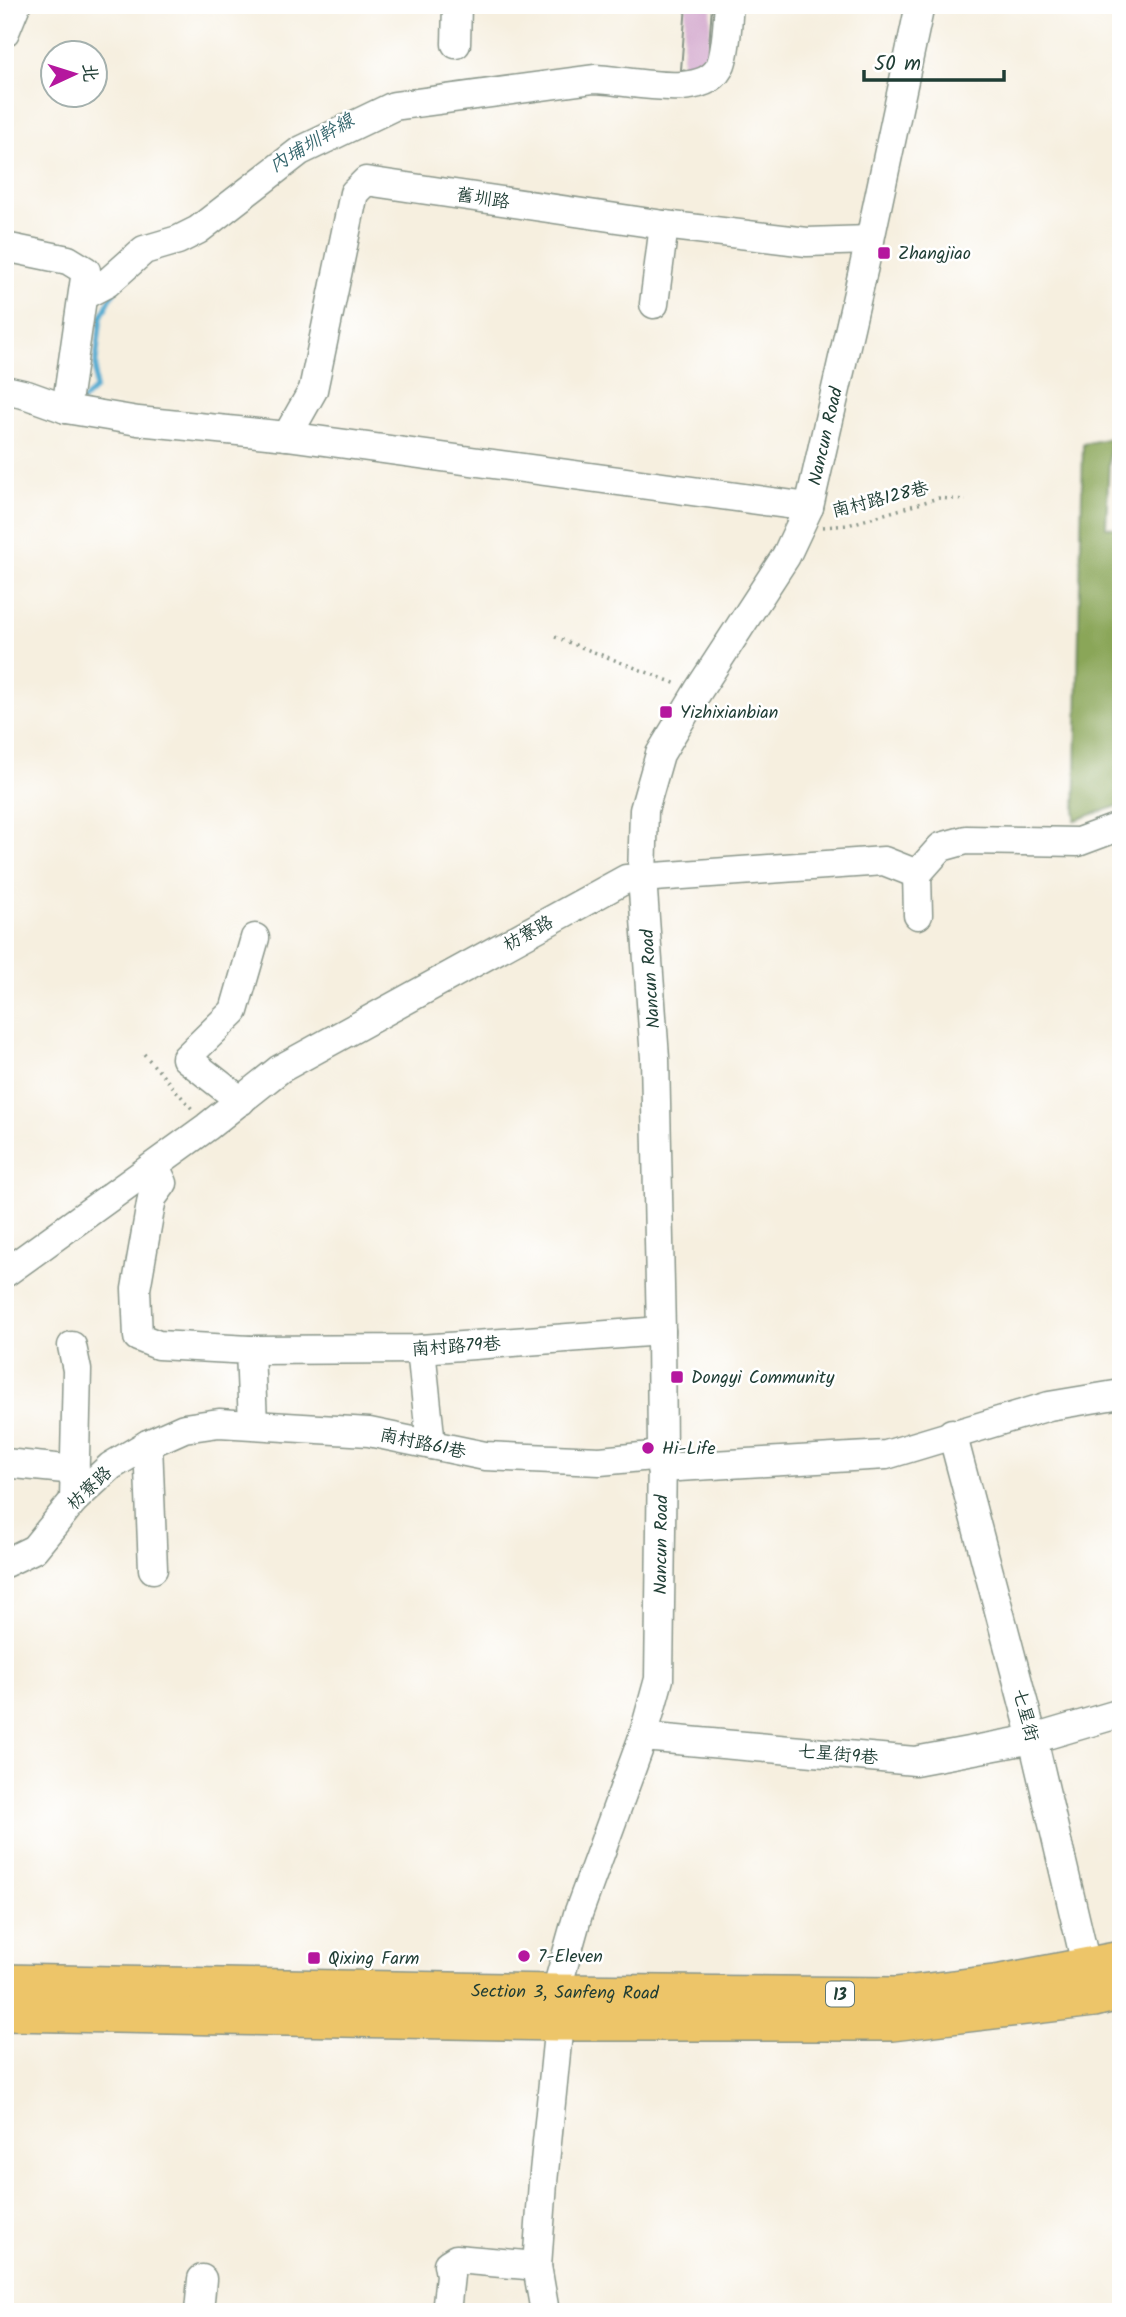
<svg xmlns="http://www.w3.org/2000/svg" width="1126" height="2317" font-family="Kalam,'LXGW WenKai TC',sans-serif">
  <rect width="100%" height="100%" fill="#fff"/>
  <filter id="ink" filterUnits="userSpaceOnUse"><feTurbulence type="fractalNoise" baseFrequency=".0143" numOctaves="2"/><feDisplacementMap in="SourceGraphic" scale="14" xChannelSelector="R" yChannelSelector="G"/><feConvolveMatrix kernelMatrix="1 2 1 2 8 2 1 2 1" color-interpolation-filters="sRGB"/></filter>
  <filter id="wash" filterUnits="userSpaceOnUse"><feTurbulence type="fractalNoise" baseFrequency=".00686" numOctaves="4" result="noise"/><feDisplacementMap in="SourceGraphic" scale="28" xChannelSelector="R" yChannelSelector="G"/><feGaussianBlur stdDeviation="1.57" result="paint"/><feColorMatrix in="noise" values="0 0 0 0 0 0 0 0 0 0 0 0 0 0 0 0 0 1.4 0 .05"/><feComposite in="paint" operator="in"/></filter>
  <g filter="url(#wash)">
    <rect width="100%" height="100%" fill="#f6efdf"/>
    <!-- forest -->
    <path fill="#8aa659" stroke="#547246" stroke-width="2" d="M 1110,438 L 1106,527 L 1121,529 L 1121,805 L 1075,820 L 1083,444 Z"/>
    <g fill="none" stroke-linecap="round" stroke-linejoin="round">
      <!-- stream -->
      <path stroke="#54acd1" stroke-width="5" d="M 80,403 L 95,389 L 96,362 L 101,317 L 115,290"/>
    </g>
    <g id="blocks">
      <!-- building -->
      <path fill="#d6aed0" d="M 686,5 L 712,5 L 707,75 L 681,70 Z"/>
    </g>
  </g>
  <g filter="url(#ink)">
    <use href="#blocks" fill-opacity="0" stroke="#8a968a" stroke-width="2"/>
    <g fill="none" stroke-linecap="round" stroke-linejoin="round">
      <defs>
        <g id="minor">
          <path d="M 5,32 L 16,5"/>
          <path d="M 456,44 L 457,5"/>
          <path d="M 5,247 L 68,260 L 86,271 L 66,409"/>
          <path d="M 84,295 L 107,283 L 144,250 L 178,240 L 198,230 L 300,151 L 394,106 L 594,79 C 625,79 707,103 721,64 C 727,47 727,24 729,5"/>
          <path d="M 654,304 L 664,225"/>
          <path d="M 5,390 L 27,395 L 66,409 L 138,421 L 287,436 L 809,507"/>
          <path d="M 287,436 L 313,390 L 354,193 L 366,181 L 664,225 L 807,242 L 870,240"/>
          <path d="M 917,874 L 918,915"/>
          <path d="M 241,1101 L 186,1058 L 234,1011 L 255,938"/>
          <path d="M 155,1166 L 163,1183 L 152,1198 L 136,1289 L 138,1337 L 158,1345 L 250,1350 L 253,1424"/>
          <path d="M 5,1273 L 207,1127 L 280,1069 L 626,879 L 884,861 L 917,874 L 941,847 L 966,840 L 1078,842 L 1121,826"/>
          <path d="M 72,1346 L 77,1370 L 74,1500"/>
          <path d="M 421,1349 L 431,1445"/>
          <path d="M 250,1350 L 421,1349 L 661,1331"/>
          <path d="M 952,1433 L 1033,1739 L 1091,1986"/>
          <path d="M 148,1444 L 153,1569"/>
          <path d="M 5,1463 L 75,1470"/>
          <path d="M 661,1468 L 886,1455 L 1049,1406 L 1121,1394"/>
          <path d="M 5,1563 L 34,1549 L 74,1500 L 111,1466 L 148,1444 L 184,1428 L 219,1423 L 369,1432 L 485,1456 L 600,1461 L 662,1455"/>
          <path d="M 643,1737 L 915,1761 L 1033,1739 L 1121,1713"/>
          <path d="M 199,2312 L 202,2279"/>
          <path d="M 446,2312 L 450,2275 L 448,2264 L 456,2259 L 537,2266"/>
          <path id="s1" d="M 545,2312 L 537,2266 L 543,2182 L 559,2023 L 556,1992 L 578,1914 L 643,1737 L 659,1679 L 662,1455 L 661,1331 L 655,1058 L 642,877 L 644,810 L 660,754 L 698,691 L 786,556 L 809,507 L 870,240 L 920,5"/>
        </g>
        <g id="major">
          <path id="s2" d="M 5,1982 L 556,1992 L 896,1995 L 1001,1982 L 1121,1959"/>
          <path d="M 5,2013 L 559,2023 L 892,2023 L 1094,1999 L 1121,1992"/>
        </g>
      </defs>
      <!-- minor casing -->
      <use href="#minor" stroke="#8a968a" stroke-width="31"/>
      <!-- major casing -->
      <use href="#major" stroke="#8a968a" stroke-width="38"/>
      <!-- path -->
      <path stroke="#8a968a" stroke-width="3.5" stroke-dasharray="2 5" stroke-linecap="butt" d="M 823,527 L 848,525 L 938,498 L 966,500
        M 555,637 L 677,684
        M 144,1054 L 193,1110"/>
      <!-- minor -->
      <use href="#minor" stroke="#fff" stroke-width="28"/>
      <!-- major -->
      <use href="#major" stroke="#edc569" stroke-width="35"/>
    </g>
  </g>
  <!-- markers -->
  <g fill="#b5179e" stroke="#fff" stroke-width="2.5">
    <rect x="877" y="246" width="14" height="14" rx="3.5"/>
    <rect x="659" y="705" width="14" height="14" rx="3.5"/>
    <rect x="670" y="1370" width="14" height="14" rx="3.5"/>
    <circle cx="648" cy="1448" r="7"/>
    <circle cx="524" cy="1956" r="7"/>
    <rect x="307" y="1951" width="14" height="14" rx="3.5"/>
  </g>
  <g text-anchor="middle" stroke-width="5" stroke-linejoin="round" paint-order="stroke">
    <!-- shield labels -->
    <rect fill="#fff" stroke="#627771" stroke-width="2" x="826" y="1981.5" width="28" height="25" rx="5"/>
    <g font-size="16" font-weight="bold" fill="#1f3d34">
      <text x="840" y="2000">13</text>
    </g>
    <!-- street labels -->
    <g font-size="18" fill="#1f3d34" stroke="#fff">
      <text transform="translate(483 198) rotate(9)" y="6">舊圳路</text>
      <text dy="6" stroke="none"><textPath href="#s1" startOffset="1941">Nancun Road</textPath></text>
      <text transform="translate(880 499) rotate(-14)" y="6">南村路128巷</text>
      <text transform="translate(528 933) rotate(-29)" y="6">枋寮路</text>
      <text transform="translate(650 979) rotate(-94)" y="6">Nancun Road</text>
      <text transform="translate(456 1346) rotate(-4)" y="6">南村路79巷</text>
      <text transform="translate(423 1443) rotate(12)" y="6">南村路61巷</text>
      <text transform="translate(89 1488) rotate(-44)" y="6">枋寮路</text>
      <text dy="6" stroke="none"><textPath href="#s1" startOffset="786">Nancun Road</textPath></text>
      <text transform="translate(1026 1715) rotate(75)" y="6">七星街</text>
      <text transform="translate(838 1754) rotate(5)" y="6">七星街9巷</text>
      <text dy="6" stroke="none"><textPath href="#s2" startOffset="560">Section 3, Sanfeng Road</textPath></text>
    </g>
    <!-- poi labels -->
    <g font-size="18" fill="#1f3d34" stroke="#fff" text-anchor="start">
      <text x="898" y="259">Zhangjiao</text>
      <text x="680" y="718">Yizhixianbian</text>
      <text x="691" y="1383">Dongyi Community</text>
      <text x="662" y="1454">Hi-Life</text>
      <text x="538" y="1962">7-Eleven</text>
      <text x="328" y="1964">Qixing Farm</text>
    </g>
    <!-- water labels -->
    <g font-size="19" font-style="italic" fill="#32646b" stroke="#fff">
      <text transform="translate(311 142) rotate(-31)" y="7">內埔圳幹線</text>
    </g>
  </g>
  <!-- margin -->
  <rect width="1126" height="2317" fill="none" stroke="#fff" stroke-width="28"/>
  <!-- north arrow -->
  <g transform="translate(74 74) rotate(86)"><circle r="33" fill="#ffffff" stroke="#a5b1ae" stroke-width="2"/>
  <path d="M0-5L12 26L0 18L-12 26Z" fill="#b5179e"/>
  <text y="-10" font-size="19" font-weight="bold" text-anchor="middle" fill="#1f3d34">北</text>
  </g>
  <!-- scale -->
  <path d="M864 70v10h140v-10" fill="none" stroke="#1f3d34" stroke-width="3.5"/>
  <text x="874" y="70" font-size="21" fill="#1f3d34" stroke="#ffffff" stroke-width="5" paint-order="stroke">50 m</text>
</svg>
